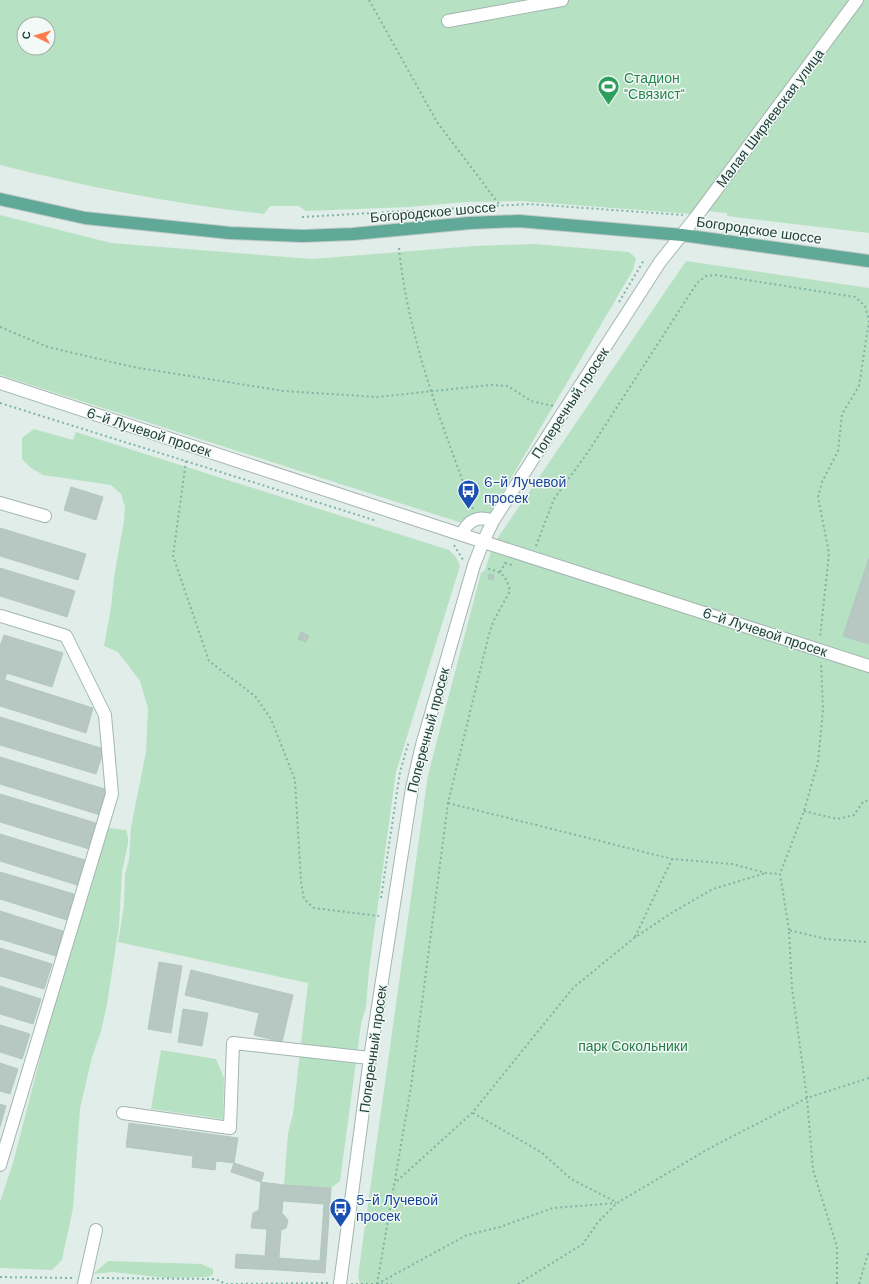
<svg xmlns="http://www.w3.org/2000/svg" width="869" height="1284" font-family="'DM Sans',sans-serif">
  <rect width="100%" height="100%" fill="#e1ede8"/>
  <!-- green -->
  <path fill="#b7e1c3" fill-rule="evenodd" d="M 0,0 L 869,0 L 869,233 L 727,216 L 727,213 L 695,210 L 692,214 L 521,201 L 466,202 L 409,207 L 306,211 L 299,206 L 270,206 L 264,214 C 174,204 87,187 0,165 ZM 24,24 L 48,24 L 48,48 L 24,48 Z
    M 0,215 L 111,243 L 312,259 L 474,246 L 535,244 L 629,252 L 636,258 L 633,270 L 490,514 L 462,523 L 0,375 Z
    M 686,261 L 869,288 L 869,1284 L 360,1284 L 358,1276 L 428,775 L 481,573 L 485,570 L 493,545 Z
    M 34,429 L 73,440 L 76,432 L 449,550 L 456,557 L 460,566 L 396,772 L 369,970 L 366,1007 L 361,1024 L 340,1181 L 331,1188 L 284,1185 L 288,1133 L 293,1114 L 308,983 L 118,942 L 124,906 L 125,874 L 129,860 L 131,827 L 146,752 L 148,708 L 140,681 L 118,652 L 104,646 L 111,608 L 114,577 L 124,521 L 125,507 L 121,494 L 111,485 L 43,475 L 31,468 L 22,459 L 22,438 Z
    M 109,828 L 126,830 L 128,837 L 128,844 L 122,871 L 119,926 L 107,1004 L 101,1031 L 92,1057 L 80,1108 L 73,1208 L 62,1260 L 52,1270 L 0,1268 L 0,1202 L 13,1163 L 59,985 L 86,903 L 87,887 L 104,831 Z
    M 161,1050 L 216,1059 L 224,1078 L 223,1119 L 151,1109 Z
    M 108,1261 L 201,1264 L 213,1269 L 213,1275 L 207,1277 L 168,1278 L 112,1272 L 93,1274 Z"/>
  <!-- building -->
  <path fill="#b6c8c1" stroke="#b2c8bf" d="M 71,487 L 103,497 L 96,520 L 64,510 Z
    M 0,528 L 86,554 L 78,580 L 0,556 Z
    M 869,558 L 869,644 L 843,636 Z
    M 0,568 L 75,591 L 67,617 L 0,596 Z
    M 489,574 L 494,575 L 493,580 L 488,579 Z
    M 301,632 L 309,636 L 306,642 L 298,639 Z
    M 4,635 L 63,653 L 52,687 L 0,671 L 0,646 Z
    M 0,671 L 7,673 L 0,695 Z
    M 5,680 L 93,708 L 86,733 L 0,706 L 0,695 Z
    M 0,717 L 104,749 L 96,774 L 0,745 Z
    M 0,757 L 108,790 L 100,815 L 0,784 Z
    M 0,794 L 96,823 L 89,849 L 0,822 Z
    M 0,834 L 85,860 L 77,885 L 0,861 Z
    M 0,872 L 74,894 L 67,920 L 0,899 Z
    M 0,911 L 63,931 L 56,956 L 0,939 Z
    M 0,948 L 52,964 L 44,989 L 0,976 Z
    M 159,962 L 182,966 L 171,1033 L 148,1029 Z
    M 191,970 L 293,995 L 282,1042 L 254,1035 L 259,1013 L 185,995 Z
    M 0,986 L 41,999 L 33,1024 L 0,1014 Z
    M 183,1009 L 208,1013 L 202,1046 L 178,1042 Z
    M 0,1025 L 30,1034 L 22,1059 L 0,1052 Z
    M 0,1063 L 18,1069 L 10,1094 L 0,1091 Z
    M 0,1104 L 6,1106 L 0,1127 Z
    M 129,1123 L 238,1138 L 234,1163 L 216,1161 L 215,1170 L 192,1167 L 193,1156 L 126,1147 Z
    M 234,1163 L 264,1173 L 261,1182 L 231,1172 Z
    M 261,1182 L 284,1185 L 282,1213 L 288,1220 L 286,1228 L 281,1230 L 251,1228 L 253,1213 L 259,1210 Z
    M 284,1185 L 331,1188 L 325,1273 L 278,1270 L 279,1258 L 320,1261 L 324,1204 L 283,1201 Z
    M 267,1229 L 281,1230 L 278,1270 L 235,1268 L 236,1254 L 265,1256 Z"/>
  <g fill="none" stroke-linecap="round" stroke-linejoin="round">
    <defs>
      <path id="minor" d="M 448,21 L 562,0
        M 0,383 L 490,544 L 869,666
        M 0,503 L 45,516
        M 462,535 C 467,520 479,515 493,521
        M 123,1113 L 230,1128 L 233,1043 L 370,1058
        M 0,1165 L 112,794 L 105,715 L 66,636 L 1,616
        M 84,1284 L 96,1230
        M 340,1284 L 370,1058 L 412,788 L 422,745 L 474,565 L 483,542 L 493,521 L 660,262 L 696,217 L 857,0"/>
      <path id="major" d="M 0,199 L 85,218 L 230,233 L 303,236 L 353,234 L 470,223 L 519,221 L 682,235 L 869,261"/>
    </defs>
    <!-- minor casing -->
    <use href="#minor" stroke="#a3b6b0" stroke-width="14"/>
    <!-- major casing -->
    <use href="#major" stroke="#c0cac7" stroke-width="14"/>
    <!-- path -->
    <path stroke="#7eb5a4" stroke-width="2" stroke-dasharray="2 3" stroke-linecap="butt" d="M 369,0 L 437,122 L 499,204
      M 302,217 L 529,204 L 683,215
      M 399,248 C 408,339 442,424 473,509
      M 619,302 L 644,260
      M 0,327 L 48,347 L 133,367 L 284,391 L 377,397 L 490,385 L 508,386 L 531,401 L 553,406
      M 0,403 L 377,521
      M 186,461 L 173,556 L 209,661 L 255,696 L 271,719 L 295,780 L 301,882 L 304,899 L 314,908 L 379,916
      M 454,545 L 463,560
      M 536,546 L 554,499 L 588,452 L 697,283 L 706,276 L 716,275 L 855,297 L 865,306 L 869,321 L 859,386 L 842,414 L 838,451 L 822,482 L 818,497 L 829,553 L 820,638
      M 505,563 L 512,565
      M 500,572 L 506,562
      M 448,803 L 672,859 L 732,864 L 766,873 L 780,874
      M 804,811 L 837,819 L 854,815 L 863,802 L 869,800
      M 381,898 L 400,772 L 409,741
      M 789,930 L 780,874 L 804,811 L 818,762 L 823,710 L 821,662
      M 635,937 L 672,859
      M 473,1113 L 541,1152 L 571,1179 L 616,1202
      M 397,1181 L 472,1113 L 573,988 L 634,938 L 673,912 L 713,889 L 766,873
      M 0,1277 L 74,1278
      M 97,1278 L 215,1279 L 226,1284 L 329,1283
      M 351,1284 L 392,1284
      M 377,1284 L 411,1087 L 448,803 L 488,638 L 493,622 L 510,591 C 506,574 501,572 486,568
      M 377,1284 L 467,1235 L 500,1227 L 553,1208 L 616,1203
      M 518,1284 L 583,1244 L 598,1222 L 617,1203 L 710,1148 L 807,1098 L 869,1078
      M 837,1284 L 837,1247 L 813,1170 L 807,1098 L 792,988 L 789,930 L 826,939 L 869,942
      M 859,1284 L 869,1250"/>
    <!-- minor -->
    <use href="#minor" stroke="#fff" stroke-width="12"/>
    <!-- major -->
    <use href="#major" stroke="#60a897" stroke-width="12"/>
  </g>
  <!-- icons -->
  <defs>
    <symbol id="stadium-pin" viewBox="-11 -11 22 30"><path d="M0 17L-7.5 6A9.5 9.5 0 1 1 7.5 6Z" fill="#2e9e5b" stroke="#f2f9f6"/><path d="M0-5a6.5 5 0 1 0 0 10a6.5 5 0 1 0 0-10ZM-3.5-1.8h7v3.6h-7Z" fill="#fff"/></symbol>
    <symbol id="bus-pin" viewBox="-11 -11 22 30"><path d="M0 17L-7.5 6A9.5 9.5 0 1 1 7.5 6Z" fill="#1a4fb4" stroke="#f2f9f6"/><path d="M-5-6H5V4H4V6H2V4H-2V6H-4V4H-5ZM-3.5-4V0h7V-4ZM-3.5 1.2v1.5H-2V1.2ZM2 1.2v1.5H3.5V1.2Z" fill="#fff"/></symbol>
  </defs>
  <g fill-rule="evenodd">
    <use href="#stadium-pin" x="596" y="74" width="25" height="34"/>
    <use href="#bus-pin" x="456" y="478" width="25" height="34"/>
    <use href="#bus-pin" x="328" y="1196" width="25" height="34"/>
  </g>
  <g text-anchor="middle" stroke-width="3" stroke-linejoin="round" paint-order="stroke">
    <!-- leisure labels -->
    <g font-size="14" fill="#27864d" stroke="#f2f9f6" text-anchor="start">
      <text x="624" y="83">Стадион<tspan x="624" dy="16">"Связист"</tspan></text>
    </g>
    <!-- street labels -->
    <g font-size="14" fill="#1f4038" stroke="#f2f9f6">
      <text transform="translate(770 118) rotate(-53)" y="5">Малая Ширяевская улица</text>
      <text transform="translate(433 212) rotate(-5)" y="5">Богородское шоссе</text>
      <text transform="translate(759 230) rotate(8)" y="5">Богородское шоссе</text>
      <text transform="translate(570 403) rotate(-57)" y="5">Поперечный просек</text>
      <text transform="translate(149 432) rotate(18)" y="5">6-й Лучевой просек</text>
      <text transform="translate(765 632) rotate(18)" y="5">6-й Лучевой просек</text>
      <text transform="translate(428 730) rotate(-75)" y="5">Поперечный просек</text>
      <text transform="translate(373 1049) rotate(-82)" y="5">Поперечный просек</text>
    </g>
    <!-- transit labels -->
    <g font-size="14" fill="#164399" stroke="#f2f9f6" text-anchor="start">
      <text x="484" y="487">6-й Лучевой<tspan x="484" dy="16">просек</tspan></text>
      <text x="356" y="1205">5-й Лучевой<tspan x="356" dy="16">просек</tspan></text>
    </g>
    <!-- park labels -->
    <g font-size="14" fill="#247c48" stroke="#f2f9f6">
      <text x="633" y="1051">парк Сокольники</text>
    </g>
  </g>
  <!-- north arrow -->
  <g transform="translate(36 36) rotate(275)"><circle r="19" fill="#f2f9f6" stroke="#9eafaa"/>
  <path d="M0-3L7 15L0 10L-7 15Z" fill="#ff7c4d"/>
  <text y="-6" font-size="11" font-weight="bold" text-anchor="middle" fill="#1f4038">С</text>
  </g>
</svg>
